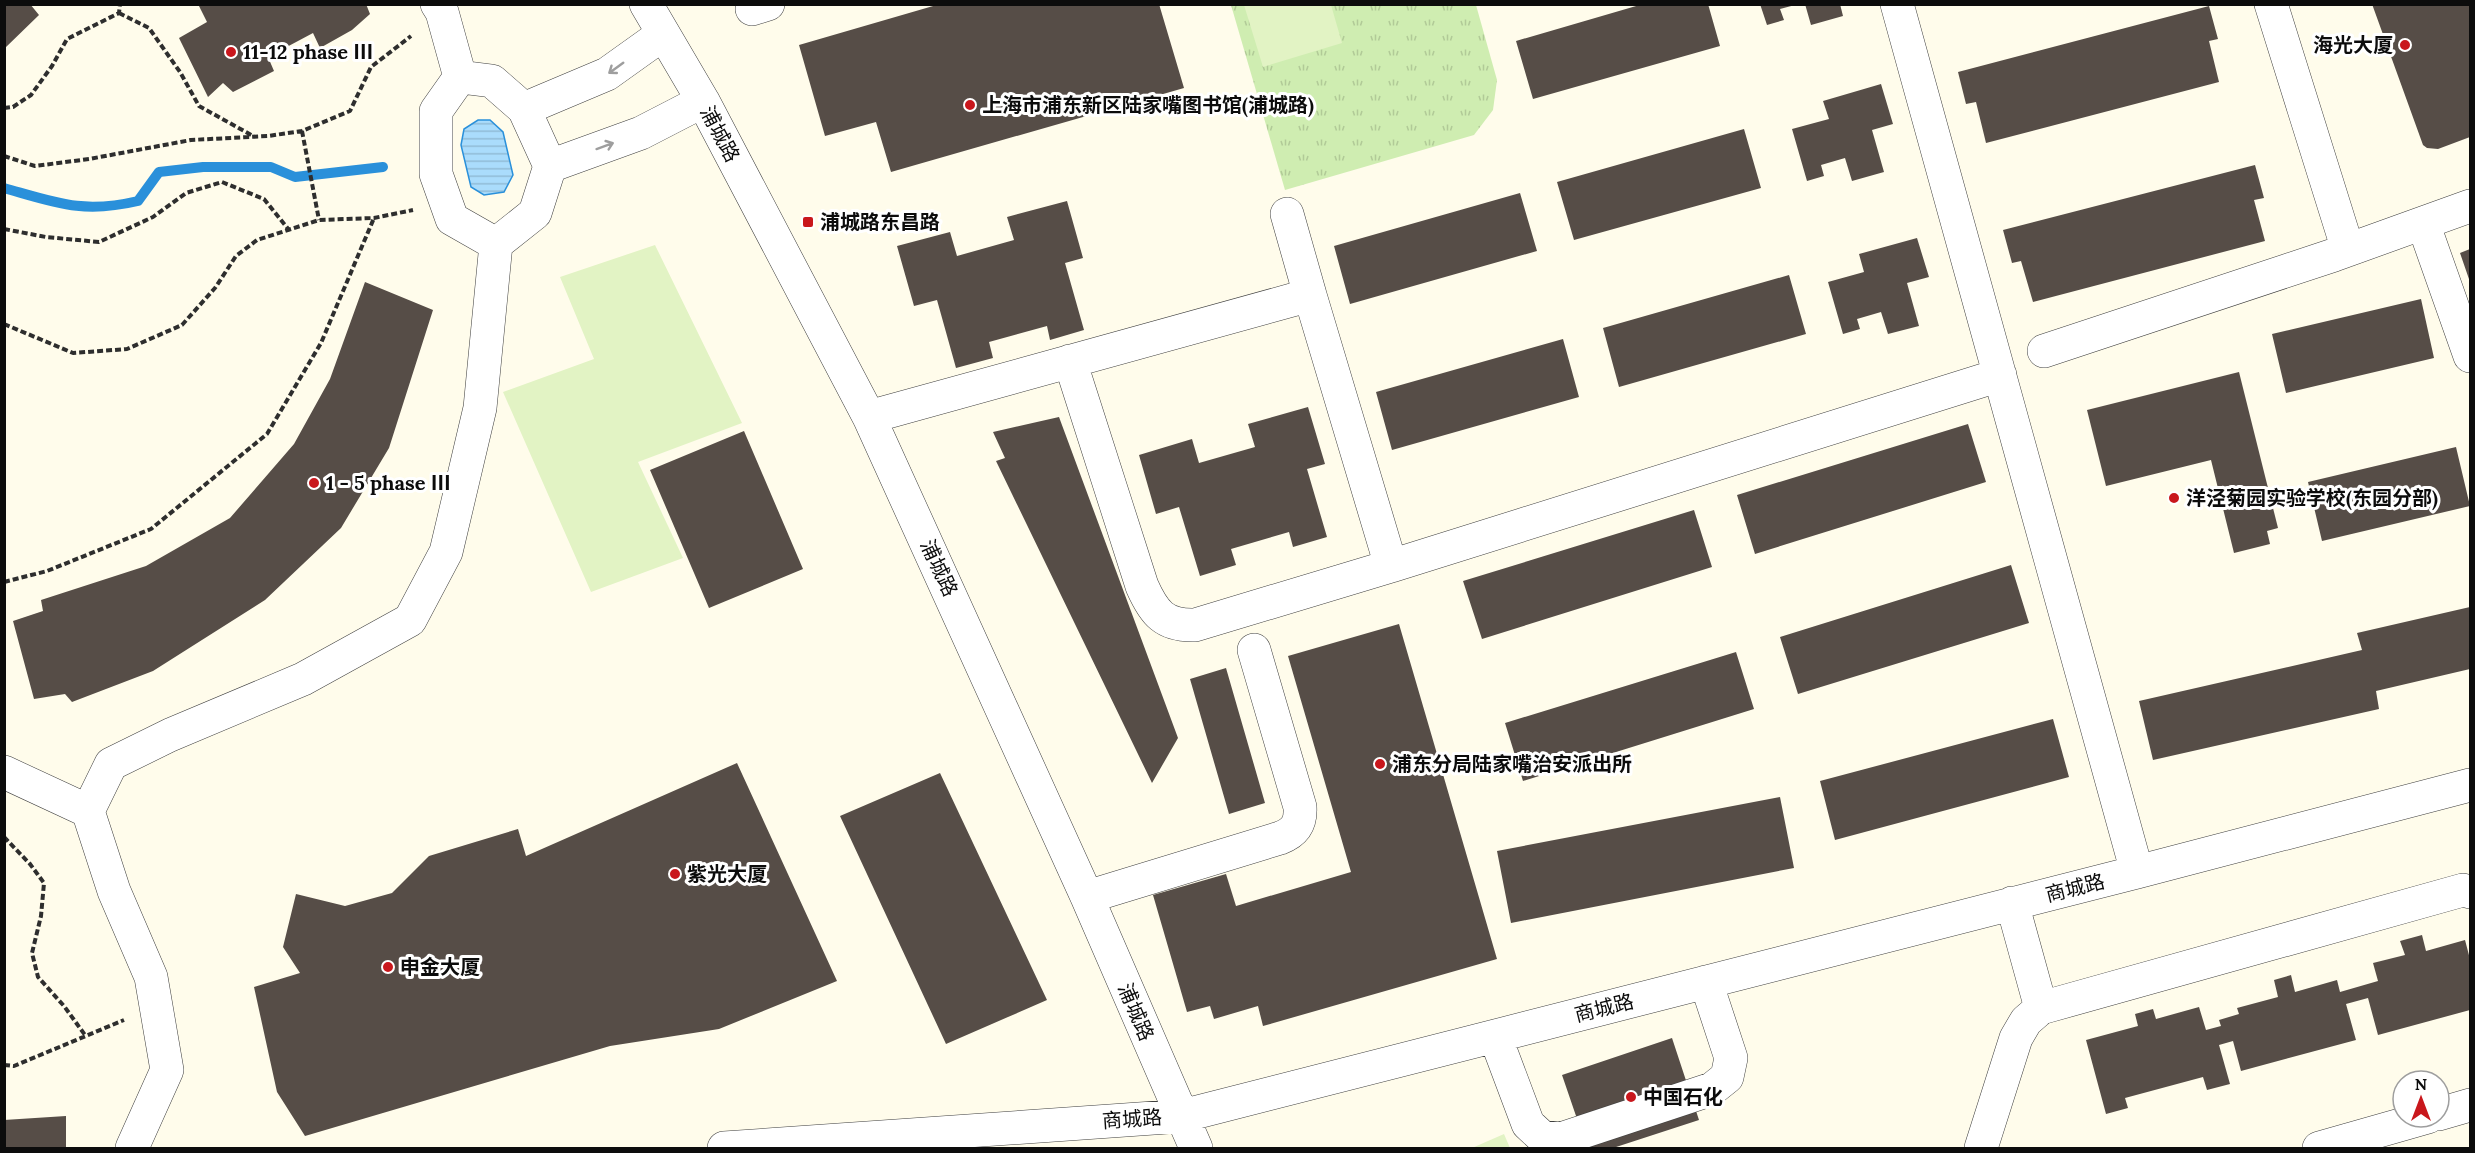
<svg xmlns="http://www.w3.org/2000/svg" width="2475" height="1153" font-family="Lora,'Noto Sans SC',serif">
  <defs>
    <pattern id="park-tufts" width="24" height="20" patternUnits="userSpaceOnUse" patternTransform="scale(1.5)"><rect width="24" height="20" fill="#cfedb1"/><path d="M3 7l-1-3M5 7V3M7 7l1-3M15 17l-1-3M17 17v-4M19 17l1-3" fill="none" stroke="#b1ca97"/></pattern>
    <pattern id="water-rules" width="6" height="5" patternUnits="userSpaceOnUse" patternTransform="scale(1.5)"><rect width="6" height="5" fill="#aadcfc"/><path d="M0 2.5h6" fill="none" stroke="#91bcd7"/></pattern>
  </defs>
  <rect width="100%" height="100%" fill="#fffceb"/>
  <!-- park -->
  <path fill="url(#park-tufts)" d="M 1231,5 L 1476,5 L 1497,80 L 1493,110 L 1474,135 L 1285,190 Z"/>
  <!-- pitch -->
  <path fill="#e2f3c4" d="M 1244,5 L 1331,5 L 1342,43 L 1263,67 Z
    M 655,245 L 742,423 L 638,462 L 683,558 L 591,592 L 503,392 L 594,359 L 560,277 Z
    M 1504,1134 L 1510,1148 L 1472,1148 Z"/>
  <!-- water -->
  <path fill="url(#water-rules)" stroke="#2a90da" stroke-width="1.5" d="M 478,120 L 490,120 L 503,132 L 513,175 L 504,192 L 484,195 L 471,187 L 461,145 L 464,129 Z"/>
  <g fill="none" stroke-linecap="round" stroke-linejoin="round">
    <!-- stream -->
    <path stroke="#2a90da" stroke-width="10" d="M 4,188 C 57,203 83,214 138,201 L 159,172 L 203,167 L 271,167 L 295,177 L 383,167"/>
  </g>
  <!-- building -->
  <path fill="#564d47" d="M 4,4 L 30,4 L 39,15 L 4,49 Z
    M 198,4 L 366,4 L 370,14 L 352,30 L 320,48 L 313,33 L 268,57 L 274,71 L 233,92 L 223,83 L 208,97 L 179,38 L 207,22 Z
    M 940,4 L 1159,4 L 1184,88 L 891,172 L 876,122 L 825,136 L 799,45 Z
    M 1643,4 L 1708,4 L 1720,46 L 1533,99 L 1516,41 Z
    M 1760,4 L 1795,4 L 1795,5 L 1780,9 L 1784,20 L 1767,25 Z
    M 1805,4 L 1840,4 L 1843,16 L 1811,25 Z
    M 2372,4 L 2470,4 L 2470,137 L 2438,149 L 2427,148 L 2423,145 Z
    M 2209,6 L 2218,39 L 2209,41 L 2219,82 L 1986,143 L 1976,102 L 1966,104 L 1958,72 Z
    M 1881,84 L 1893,124 L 1872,130 L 1884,172 L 1852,181 L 1845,158 L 1821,165 L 1824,176 L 1807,181 L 1792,129 L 1829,119 L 1823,101 Z
    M 1744,129 L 1761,188 L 1574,240 L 1557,182 Z
    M 2255,165 L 2264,198 L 2254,200 L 2265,241 L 2033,302 L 2021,261 L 2012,263 L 2003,230 Z
    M 1520,193 L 1537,251 L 1350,304 L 1334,246 Z
    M 1067,201 L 1083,258 L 1065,263 L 1084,330 L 1050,340 L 1047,326 L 989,342 L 993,358 L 956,368 L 937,300 L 914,306 L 897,246 L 950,232 L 957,256 L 1014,240 L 1007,217 Z
    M 1917,238 L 1929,277 L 1907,283 L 1919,326 L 1888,334 L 1881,312 L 1857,319 L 1860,329 L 1843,334 L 1828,282 L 1864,272 L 1859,254 Z
    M 2470,249 L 2470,282 L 2460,253 Z
    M 1789,275 L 1806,334 L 1619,387 L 1603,328 Z
    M 365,282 L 433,310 L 389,448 L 341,528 L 265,600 L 153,671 L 72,702 L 65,694 L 34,699 L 13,621 L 43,611 L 41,600 L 146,566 L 230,518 L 294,444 L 330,379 Z
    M 2421,299 L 2434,358 L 2286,393 L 2272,334 Z
    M 1563,339 L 1579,397 L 1392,450 L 1376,392 Z
    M 2239,372 L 2278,528 L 2267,531 L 2270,544 L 2234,553 L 2211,460 L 2106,486 L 2087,410 Z
    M 1308,407 L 1325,464 L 1307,469 L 1327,537 L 1293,547 L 1289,532 L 1231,549 L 1236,565 L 1200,576 L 1179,507 L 1156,514 L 1139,455 L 1192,439 L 1199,463 L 1255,447 L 1248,424 Z
    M 1059,417 L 1178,738 L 1152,783 L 996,461 L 1005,458 L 993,432 Z
    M 1968,424 L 1986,482 L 1755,554 L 1737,495 Z
    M 744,431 L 803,569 L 709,608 L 650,470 Z
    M 2456,447 L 2470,506 L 2322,541 L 2308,482 Z
    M 1694,510 L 1712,567 L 1482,639 L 1463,581 Z
    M 2011,565 L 2029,623 L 1798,694 L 1780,637 Z
    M 2470,607 L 2470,669 L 2376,691 L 2379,709 L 2153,760 L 2139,701 L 2362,650 L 2357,633 Z
    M 1399,624 L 1497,959 L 1263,1026 L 1258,1006 L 1214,1019 L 1210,1006 L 1187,1012 L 1153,895 L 1226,874 L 1236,906 L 1351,872 L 1288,656 Z
    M 1736,652 L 1754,709 L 1523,781 L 1505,723 Z
    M 1226,668 L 1265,803 L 1229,814 L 1190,679 Z
    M 2053,719 L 2069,777 L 1835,840 L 1820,781 Z
    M 737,763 L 837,981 L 719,1029 L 610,1046 L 305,1136 L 277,1092 L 254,987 L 300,973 L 283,947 L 296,894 L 345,906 L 392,893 L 429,856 L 518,829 L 526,856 Z
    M 940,773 L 1047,1000 L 946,1044 L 840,816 Z
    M 1780,797 L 1794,868 L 1511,923 L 1497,851 Z
    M 2422,935 L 2426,951 L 2465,940 L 2470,959 L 2470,1010 L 2378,1035 L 2368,998 L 2346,1004 L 2356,1040 L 2241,1071 L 2233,1041 L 2219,1045 L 2230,1084 L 2207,1090 L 2203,1077 L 2125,1098 L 2128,1108 L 2106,1114 L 2086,1040 L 2138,1026 L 2135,1014 L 2153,1009 L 2156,1019 L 2199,1007 L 2206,1030 L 2221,1026 L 2219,1020 L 2239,1014 L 2237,1008 L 2278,997 L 2274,980 L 2291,975 L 2295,992 L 2337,980 L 2340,992 L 2378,981 L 2373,963 L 2405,955 L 2400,941 Z
    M 1672,1038 L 1699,1120 L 1613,1148 L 1587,1148 L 1562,1075 Z
    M 66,1116 L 66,1148 L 4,1148 L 4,1120 Z"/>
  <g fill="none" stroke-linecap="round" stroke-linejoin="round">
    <defs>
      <path id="minor" d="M 437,4 L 442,12 L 460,77
        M 646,4 L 703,101 L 869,417 L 1087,897 L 1196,1148
        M 1897,4 L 2137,872
        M 2271,4 L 2348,250
        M 752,9 L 768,4
        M 460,77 L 492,81 L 524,109 L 550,166 L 535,213 L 496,244 L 452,219 L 436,174 L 436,111 Z
        M 524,109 L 607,74 L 663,34
        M 550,166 L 641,133 L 703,101
        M 2423,223 L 2470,356
        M 2044,351 L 2334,255 L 2470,206
        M 1070,361 L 1142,586 C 1154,613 1164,626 1195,625 L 1391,566 L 1310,295
        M 869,417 L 1310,295 L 1287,214
        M 1391,566 L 2000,375
        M 4,772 L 88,811
        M 1087,897 L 1280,838 C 1296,832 1301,823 1300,807 L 1254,650
        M 2012,903 L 2041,1008
        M 1495,1036 L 1528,1124 L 1542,1137 L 1561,1139 L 1712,1089 L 1727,1077 L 1731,1058 L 1706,982
        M 2439,1114 L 2470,1105
        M 132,1148 L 167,1070 L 151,977 L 114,891 L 88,811 L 111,764 L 170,735 L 303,679 L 410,620 L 446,552 L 480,408 L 496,244
        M 724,1148 L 1182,1116 L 2137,872 L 2470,785
        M 1981,1148 L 2016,1038 L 2026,1021 L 2041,1008 L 2463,890 L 2470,892
        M 2319,1148 L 2428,1117"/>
    </defs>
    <!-- minor casing -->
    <use href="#minor" stroke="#3f3f3f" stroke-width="34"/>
    <!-- path -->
    <path stroke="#2e2e2e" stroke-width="4" stroke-dasharray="6 3" stroke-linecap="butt" d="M 119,13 L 149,28 L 180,72 L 199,106 L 253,136
      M 4,108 L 13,107 L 31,95 L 52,66 L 67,39 L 119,13 L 120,4
      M 302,131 L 319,220
      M 4,156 L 35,166 L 89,159 L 191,140 L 268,136 L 302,131 L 350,111 L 371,67 L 411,36
      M 4,229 L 46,237 L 99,242 L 153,217 L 186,193 L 222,182 L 264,199 L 289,230
      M 4,324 L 73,353 L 127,349 L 182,325 L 215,288 L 236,256 L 257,240 L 319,220 L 374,218 L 413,210
      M 4,582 L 47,571 L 151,529 L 267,434 L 321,343 L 374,218
      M 4,837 L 30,864 L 44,883 L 41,916 L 32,953 L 38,977 L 64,1006 L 85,1035
      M 4,1065 L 14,1066 L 124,1020"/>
    <!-- minor -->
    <use href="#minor" stroke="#fff" stroke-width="33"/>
  </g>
  <!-- one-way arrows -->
  <defs><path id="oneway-shaft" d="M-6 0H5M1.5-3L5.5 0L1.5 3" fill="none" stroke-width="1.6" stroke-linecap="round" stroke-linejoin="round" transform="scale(1.5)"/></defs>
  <g stroke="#9e9e9e">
    <use href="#oneway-shaft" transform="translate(616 68) rotate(144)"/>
    <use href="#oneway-shaft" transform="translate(605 146) rotate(-20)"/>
  </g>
  <!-- markers -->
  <g fill="#c9171c" stroke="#fff" stroke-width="2">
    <circle cx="2405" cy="45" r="6"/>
    <circle cx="231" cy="52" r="6"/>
    <circle cx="970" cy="105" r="6"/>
    <rect x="802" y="216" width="12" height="12" rx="3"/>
    <circle cx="314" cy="483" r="6"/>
    <circle cx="2174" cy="498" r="6"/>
    <circle cx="1380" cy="764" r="6"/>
    <circle cx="675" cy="874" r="6"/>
    <circle cx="388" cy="967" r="6"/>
    <circle cx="1631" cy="1097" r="6"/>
  </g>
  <g text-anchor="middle" stroke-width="6" stroke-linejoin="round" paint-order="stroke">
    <!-- poi labels -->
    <g font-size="20" font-weight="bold" fill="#0c0c0c" stroke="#fff" text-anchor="start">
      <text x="2393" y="52" text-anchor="end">海光大厦</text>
      <text x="243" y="59">11-12 phase Ⅲ</text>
      <text x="982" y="112">上海市浦东新区陆家嘴图书馆(浦城路)</text>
      <text x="820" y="229">浦城路东昌路</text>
      <text x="326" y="490">1 - 5 phase Ⅲ</text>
      <text x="2186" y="505">洋泾菊园实验学校(东园分部)</text>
      <text x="1392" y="771">浦东分局陆家嘴治安派出所</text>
      <text x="687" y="881">紫光大厦</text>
      <text x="400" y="974">申金大厦</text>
      <text x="1643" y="1104">中国石化</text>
    </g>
    <!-- street labels -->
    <g font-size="20" fill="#0c0c0c" stroke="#fff">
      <text transform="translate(720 134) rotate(62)" y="7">浦城路</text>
      <text transform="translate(939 568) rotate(65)" y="7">浦城路</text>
      <text transform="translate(2075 888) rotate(-14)" y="7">商城路</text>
      <text transform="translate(1604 1008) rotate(-14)" y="7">商城路</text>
      <text transform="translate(1136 1012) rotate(67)" y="7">浦城路</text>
      <text transform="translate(1132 1119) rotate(-4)" y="7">商城路</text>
    </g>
  </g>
  <!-- border -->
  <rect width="2475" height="1153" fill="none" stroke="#0c0c0c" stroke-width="12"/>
  <!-- north arrow -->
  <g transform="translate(2421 1099)"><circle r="28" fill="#ffffff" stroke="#9e9e9e" stroke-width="1.5"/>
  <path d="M0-4.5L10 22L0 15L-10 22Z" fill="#c9171c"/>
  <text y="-9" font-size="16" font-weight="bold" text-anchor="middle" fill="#0c0c0c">N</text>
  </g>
</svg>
